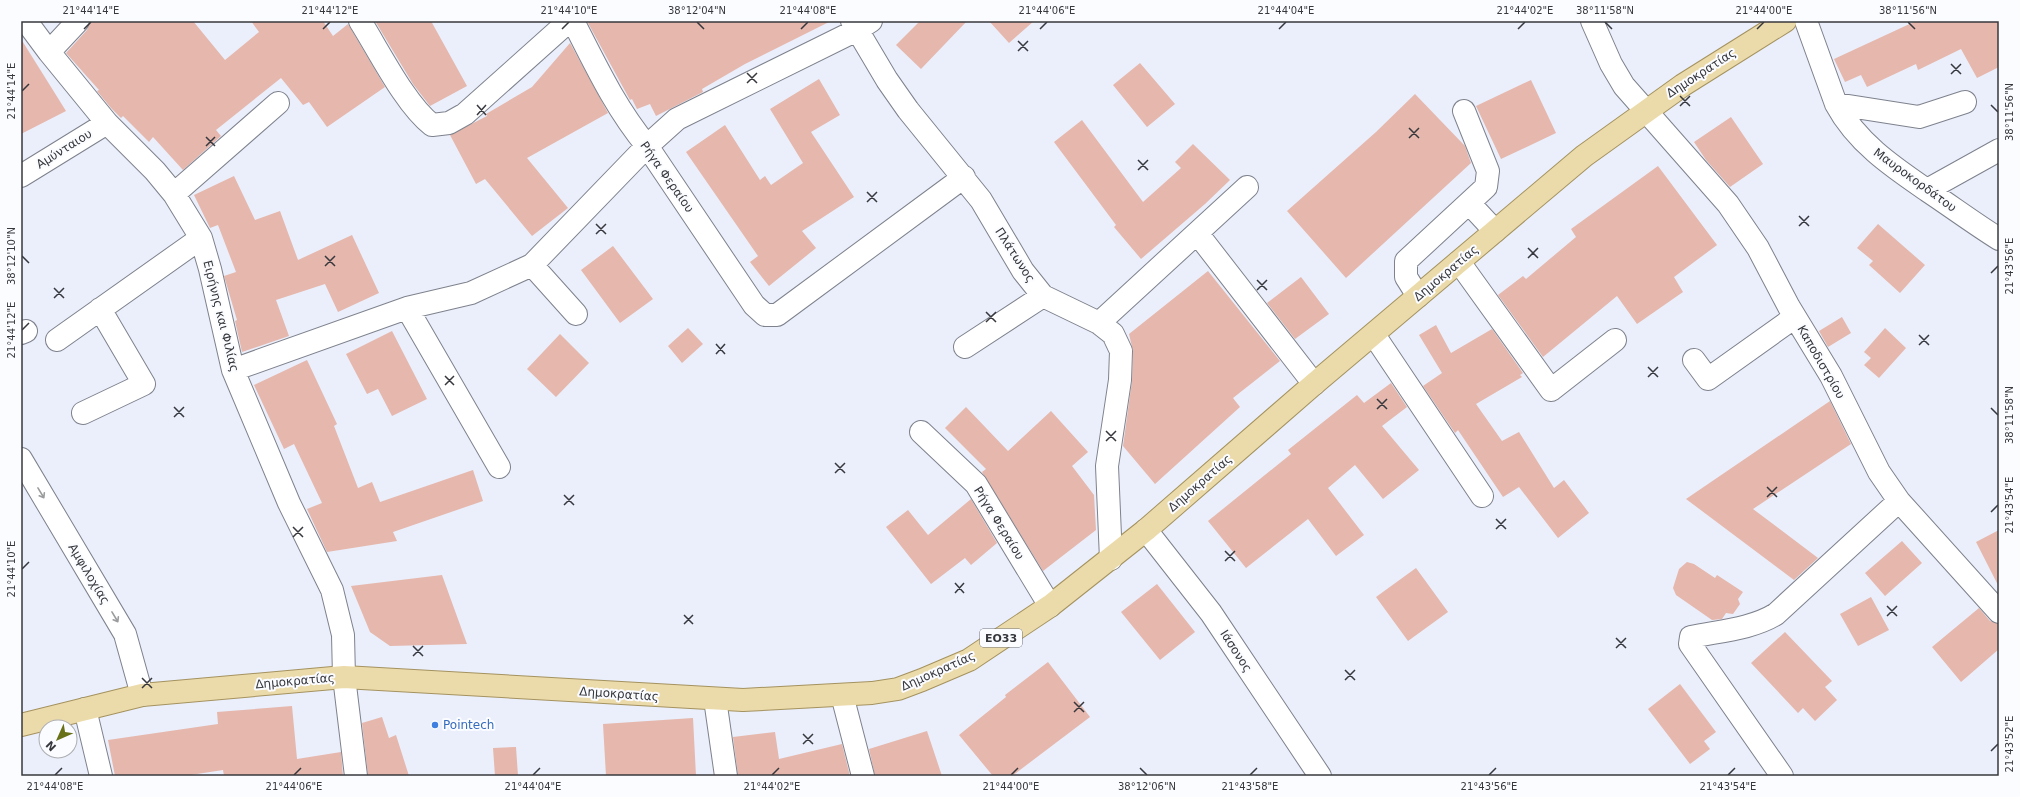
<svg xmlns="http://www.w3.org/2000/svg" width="2020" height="797" font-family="'DejaVu Sans',sans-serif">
  <rect width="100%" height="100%" fill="#eaeffb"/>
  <!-- building -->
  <path fill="#e6b7ac" d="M 90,21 L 193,21 L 225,60 L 259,32 L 251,21 L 323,21 L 333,36 L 348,24 L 385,87 L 327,127 L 309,102 L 303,105 L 281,78 L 216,130 L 221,136 L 183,170 L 153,137 L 149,142 L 123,116 L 121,118 L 111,108 L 97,91 L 99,90 L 66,53 L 87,30 Z
    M 375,21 L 431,21 L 467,86 L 430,106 L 413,84 Z
    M 590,21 L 831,21 L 745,64 L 702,89 L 703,92 L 656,116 L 650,104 L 637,109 L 632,99 L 630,100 L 588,23 Z
    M 920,21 L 967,21 L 921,69 L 896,45 Z
    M 989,21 L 1034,21 L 1009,43 Z
    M 1916,21 L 1999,21 L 1999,67 L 1977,78 L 1961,49 L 1918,70 L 1916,64 L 1867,87 L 1861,75 L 1845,82 L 1834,59 Z
    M 21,39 L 66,111 L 21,134 Z
    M 570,43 L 608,113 L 527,158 L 568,208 L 532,236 L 485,179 L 476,184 L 450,135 L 487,116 L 486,114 L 532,87 Z
    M 1140,63 L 1175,104 L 1147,127 L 1113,85 Z
    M 819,79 L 840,115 L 811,132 L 854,197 L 802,231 L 816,248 L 769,286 L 750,262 L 758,256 L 686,152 L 725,125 L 760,180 L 765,176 L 771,185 L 803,163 L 770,109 Z
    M 1531,80 L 1556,133 L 1501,159 L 1476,106 Z
    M 1415,94 L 1465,146 L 1471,163 L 1346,278 L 1287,211 L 1376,132 Z
    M 1731,117 L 1763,164 L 1730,187 L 1706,160 L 1694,142 Z
    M 1082,120 L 1143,202 L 1181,168 L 1175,162 L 1193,144 L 1230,180 L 1205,204 L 1141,259 L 1114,227 L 1116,225 L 1054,142 Z
    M 1658,166 L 1717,245 L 1674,277 L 1683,292 L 1637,324 L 1617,296 L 1543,357 L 1498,295 L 1523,276 L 1526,279 L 1576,237 L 1571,229 Z
    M 234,176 L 255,220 L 280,211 L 298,260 L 352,235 L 379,293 L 338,312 L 325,284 L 276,300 L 289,336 L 242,352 L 235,321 L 237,320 L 224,276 L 236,272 L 218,225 L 210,228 L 194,195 Z
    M 1878,224 L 1925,265 L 1900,293 L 1869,265 L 1873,261 L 1857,248 Z
    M 613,246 L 653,299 L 620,323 L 581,270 Z
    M 1208,271 L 1280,361 L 1233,398 L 1240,407 L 1155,484 L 1123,446 L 1132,381 L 1133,351 L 1129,334 Z
    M 1301,277 L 1329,314 L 1295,339 L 1267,303 Z
    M 1842,317 L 1851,333 L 1828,347 L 1819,331 Z
    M 1436,325 L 1451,353 L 1492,329 L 1523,373 L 1520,375 L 1522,377 L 1476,404 L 1502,441 L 1519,432 L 1554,488 L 1564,480 L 1589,513 L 1558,538 L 1519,487 L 1503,497 L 1458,430 L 1455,433 L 1423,386 L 1442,373 L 1419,335 Z
    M 688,328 L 703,344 L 682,363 L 668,346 Z
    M 1885,328 L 1906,348 L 1879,378 L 1864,365 L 1871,358 L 1864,352 Z
    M 392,331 L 427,399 L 392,416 L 378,389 L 367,394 L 346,354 Z
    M 560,334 L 589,363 L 556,397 L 527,369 Z
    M 307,360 L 337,424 L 334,426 L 358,488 L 372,482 L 380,502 L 473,470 L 483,501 L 393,532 L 397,541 L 327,552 L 307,509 L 322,503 L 294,444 L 284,449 L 254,385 Z
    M 1391,383 L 1407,407 L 1382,426 L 1419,470 L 1383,499 L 1355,465 L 1328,488 L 1364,535 L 1336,556 L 1308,519 L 1246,568 L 1208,521 L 1291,454 L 1288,450 L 1357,395 L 1364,403 Z
    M 1830,401 L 1851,444 L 1753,509 L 1818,558 L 1794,580 L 1686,499 Z
    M 966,407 L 1008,451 L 1051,411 L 1088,452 L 1072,466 L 1094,495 L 1096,530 L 1043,571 L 982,472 L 986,469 L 945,428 Z
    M 971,499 L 997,543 L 971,565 L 965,558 L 931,584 L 886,527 L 908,510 L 928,535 Z
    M 1999,530 L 1999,587 L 1976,542 Z
    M 1902,541 L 1922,563 L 1885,596 L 1865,573 Z
    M 1687,562 L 1694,564 L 1715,578 L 1717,575 L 1743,592 L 1738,599 L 1740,604 L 1733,614 L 1726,613 L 1722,619 L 1712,620 L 1676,595 L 1673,588 L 1679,569 Z
    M 1416,568 L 1448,612 L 1408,641 L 1376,597 Z
    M 442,575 L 467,644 L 390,646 L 370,632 L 351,586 Z
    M 1157,584 L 1195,632 L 1160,660 L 1121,612 Z
    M 1871,597 L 1889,630 L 1858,646 L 1840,614 Z
    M 1979,608 L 1990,621 L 1999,624 L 1999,649 L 1961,682 L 1932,647 Z
    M 1785,632 L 1832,681 L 1825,687 L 1837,700 L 1815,721 L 1803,708 L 1798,713 L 1751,663 Z
    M 1048,662 L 1090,717 L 1012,776 L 993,776 L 959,735 L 1006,697 L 1005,695 Z
    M 1680,684 L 1716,732 L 1704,741 L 1710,749 L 1690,764 L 1648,709 Z
    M 292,706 L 297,759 L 341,752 L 343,776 L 224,776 L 223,770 L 184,776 L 115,776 L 108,740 L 218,724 L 217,712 Z
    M 382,717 L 389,738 L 396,735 L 409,776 L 368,776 L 362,723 Z
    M 693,718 L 696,776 L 606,776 L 603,724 Z
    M 927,731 L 942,776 L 875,776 L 869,749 Z
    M 775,732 L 779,759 L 842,744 L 850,776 L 738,776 L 733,737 Z
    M 516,747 L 518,776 L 495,776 L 493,748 Z"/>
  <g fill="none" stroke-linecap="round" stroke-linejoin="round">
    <defs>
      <path id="minor" d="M 26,21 L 49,52 L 107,123 L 155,171 L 174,194 L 201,238 L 210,269 L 233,370 L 289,503 L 332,590 L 343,635 L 344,677 L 356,776
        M 360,21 C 379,51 405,104 432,125 L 449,123 L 465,114 L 569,21
        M 573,21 C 596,66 615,107 647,146 L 754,305 L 765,315 L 777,315 L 964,177
        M 852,21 L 887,80 L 908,110 L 981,200 L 1023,271 L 1043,296 L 1099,323 L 1113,334 L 1121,351 L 1120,380 L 1107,466 L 1111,559
        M 1592,21 L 1611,64 L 1624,86 L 1728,204 L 1758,248 L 1789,307 L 1831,376 L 1879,472 L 1899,501 L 1999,612
        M 1806,21 L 1836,104 C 1857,143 1893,167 1928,191 C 1952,207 1975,224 1999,239
        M 49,52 L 78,21
        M 1836,104 L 1919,117 L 1965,102
        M 21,176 L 107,123
        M 1927,190 L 1999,150
        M 174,194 L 278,103
        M 1469,203 L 1495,231
        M 1197,233 L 1314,384
        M 1459,262 L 1551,390 L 1615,340
        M 532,265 L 576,314
        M 1418,296 L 1406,277 L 1406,261 L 1486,187 L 1488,171 L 1464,111
        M 407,308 L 499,467
        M 1099,323 L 1247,187
        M 21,333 L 26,331
        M 1374,335 L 1482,496
        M 57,340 L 201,238
        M 965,347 L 1043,296
        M 1694,360 L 1708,379 L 1795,317
        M 233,370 L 407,308 L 471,293 L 532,265 L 647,146 L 677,119 L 857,30 L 871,21
        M 83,413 L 144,384 L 100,309
        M 921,432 L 976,484 L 1050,606
        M 21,459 L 125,634 L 142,695
        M 1146,530 L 1211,613 L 1320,776
        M 842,695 L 863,776
        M 715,699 L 726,776
        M 85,709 L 101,776
        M 1782,776 L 1690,644 L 1691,637 C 1719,631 1752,629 1776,614 L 1899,501"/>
      <path id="major" d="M 21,725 L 142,695 L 344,677 L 743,700 L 872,693 L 898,689 L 922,680 L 969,660 L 1050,606 L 1146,530 L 1314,384 L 1584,156 L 1683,85 L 1785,21"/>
    </defs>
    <!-- minor casing -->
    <use href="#minor" stroke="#7e828d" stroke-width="24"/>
    <!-- major casing -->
    <use href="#major" stroke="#a4925f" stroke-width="24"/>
    <!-- minor -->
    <use href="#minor" stroke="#fff" stroke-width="22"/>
    <!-- major -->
    <use href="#major" stroke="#ecdbaa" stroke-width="22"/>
  </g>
  <!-- one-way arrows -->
  <defs><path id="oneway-shaft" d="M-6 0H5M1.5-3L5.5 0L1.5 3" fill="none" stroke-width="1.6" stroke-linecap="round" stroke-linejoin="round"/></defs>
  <g stroke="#9b9c9e">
    <use href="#oneway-shaft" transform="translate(41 493) rotate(59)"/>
    <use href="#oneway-shaft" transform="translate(115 617) rotate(59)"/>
  </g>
  <!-- ticks -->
  <path fill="none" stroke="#37383d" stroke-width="1.5" d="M 697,22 L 704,29M 1605,22 L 1612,29M 1908,22 L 1915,29M 84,29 L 91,22M 323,29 L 330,22M 562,29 L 569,22M 801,29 L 808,22M 1040,29 L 1047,22M 1279,29 L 1286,22M 1518,29 L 1525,22M 1757,29 L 1764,22M 1018,41 L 1028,51M 1018,51 L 1028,41M 1951,64 L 1961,74M 747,73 L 757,83M 1951,74 L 1961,64M 747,83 L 757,73M 22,91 L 29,84M 1680,96 L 1690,106M 477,105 L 486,115M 1991,105 L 1998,112M 1680,106 L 1690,96M 477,115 L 486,105M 1409,128 L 1419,138M 206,137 L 215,146M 1409,138 L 1419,128M 206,146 L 215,137M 1138,160 L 1148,170M 1138,170 L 1148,160M 867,192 L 877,202M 867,202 L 877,192M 1799,216 L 1809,226M 596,224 L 606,234M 1799,226 L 1809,216M 596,234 L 606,224M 1528,248 L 1538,258M 22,256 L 29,263M 325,256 L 335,266M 1528,258 L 1538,248M 325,266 L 335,256M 1991,273 L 1998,266M 1257,280 L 1267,290M 54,288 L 64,298M 1257,290 L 1267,280M 54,298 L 64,288M 986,312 L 996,322M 986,322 L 996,312M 22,330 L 29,323M 1919,335 L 1929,345M 716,344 L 725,354M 1919,345 L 1929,335M 716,354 L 725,344M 1648,367 L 1658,377M 445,376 L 454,385M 1648,377 L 1658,367M 445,385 L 454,376M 1377,399 L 1387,409M 174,407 L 184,417M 1991,408 L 1998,415M 1377,409 L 1387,399M 174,417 L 184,407M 1106,431 L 1116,441M 1106,441 L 1116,431M 835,463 L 845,473M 835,473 L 845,463M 1767,487 L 1777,497M 564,495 L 574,505M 1767,497 L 1777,487M 564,505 L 574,495M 1991,512 L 1998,505M 1496,519 L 1506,529M 293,527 L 303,537M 1496,529 L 1506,519M 293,537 L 303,527M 1225,551 L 1235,561M 1225,561 L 1235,551M 22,569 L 29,562M 955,583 L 964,593M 955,593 L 964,583M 1887,606 L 1897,616M 684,615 L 693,624M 1887,616 L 1897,606M 684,624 L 693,615M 1616,638 L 1626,648M 413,646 L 423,656M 1616,648 L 1626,638M 413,656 L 423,646M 1345,670 L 1355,680M 142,678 L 152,688M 1345,680 L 1355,670M 142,688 L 152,678M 1074,702 L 1084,712M 1074,712 L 1084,702M 803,734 L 813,744M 803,744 L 813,734M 1991,751 L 1998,744M 1140,768 L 1147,775M 55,775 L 62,768M 294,775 L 301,768M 533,775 L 540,768M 772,775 L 779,768M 1011,775 L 1018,768M 1250,775 L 1257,768M 1489,775 L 1496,768M 1728,775 L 1735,768"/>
  <!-- markers -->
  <circle fill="#3f7fe0" stroke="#fbfcff" stroke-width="1.5" cx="435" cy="725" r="4"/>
  <g text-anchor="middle" stroke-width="4" stroke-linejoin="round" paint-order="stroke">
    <!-- shield labels -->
    <rect fill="#fbfcff" stroke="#727377" stroke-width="1" x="980" y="629" width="42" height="18" rx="3"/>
    <g font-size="11" font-weight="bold" fill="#37383d">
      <text x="1001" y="642">ΕΟ33</text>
    </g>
    <!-- street labels -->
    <g font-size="12" fill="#37383d" stroke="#fbfcff">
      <text transform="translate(1701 73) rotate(-33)" y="4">Δημοκρατίας</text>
      <text transform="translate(64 149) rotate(-32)" y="4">Αμύνταιου</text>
      <text transform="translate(667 177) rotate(55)" y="4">Ρήγα Φεραίου</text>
      <text transform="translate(1915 180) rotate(36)" y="4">Μαυροκορδάτου</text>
      <text transform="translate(1015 255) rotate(57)" y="4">Πλάτωνος</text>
      <text transform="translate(1446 273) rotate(-40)" y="4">Δημοκρατίας</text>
      <text transform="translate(221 316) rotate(76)" y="4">Ειρήνης και Φιλίας</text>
      <text transform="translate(1821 362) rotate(60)" y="4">Καποδιστρίου</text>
      <text transform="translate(1200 483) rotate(-41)" y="4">Δημοκρατίας</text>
      <text transform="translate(999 523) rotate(58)" y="4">Ρήγα Φεραίου</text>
      <text transform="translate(89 574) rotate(59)" y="4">Αμφιλοχίας</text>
      <text transform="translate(1236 651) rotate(57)" y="4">Ιάσονος</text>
      <text transform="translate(938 671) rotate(-24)" y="4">Δημοκρατίας</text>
      <text transform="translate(295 681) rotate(-5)" y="4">Δημοκρατίας</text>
      <text transform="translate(619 694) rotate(4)" y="4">Δημοκρατίας</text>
    </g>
    <!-- shop labels -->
    <g font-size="12" fill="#366cbe" stroke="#fbfcff" text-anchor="start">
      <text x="443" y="729">Pointech</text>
    </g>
  </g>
  <!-- border -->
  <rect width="2020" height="797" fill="none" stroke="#fbfcff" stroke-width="44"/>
  <!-- north arrow -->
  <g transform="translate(58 739) rotate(225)"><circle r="19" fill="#fbfcff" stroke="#adaeb1"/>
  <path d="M0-3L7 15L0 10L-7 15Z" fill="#687018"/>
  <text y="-6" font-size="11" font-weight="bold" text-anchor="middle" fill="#37383d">N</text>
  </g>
  <rect x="22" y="22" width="1976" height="753" fill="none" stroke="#37383d" stroke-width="1.5"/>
  <g font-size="10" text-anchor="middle" fill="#37383d">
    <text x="91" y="14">21°44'14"E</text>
    <text x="330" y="14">21°44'12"E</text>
    <text x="569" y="14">21°44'10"E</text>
    <text x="697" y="14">38°12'04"N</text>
    <text x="808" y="14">21°44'08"E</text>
    <text x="1047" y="14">21°44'06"E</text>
    <text x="1286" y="14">21°44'04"E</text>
    <text x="1525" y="14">21°44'02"E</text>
    <text x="1605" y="14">38°11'58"N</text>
    <text x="1764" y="14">21°44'00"E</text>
    <text x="1908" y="14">38°11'56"N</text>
    <text transform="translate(11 91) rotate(-90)" y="4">21°44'14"E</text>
    <text transform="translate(2009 112) rotate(-90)" y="4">38°11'56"N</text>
    <text transform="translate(11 256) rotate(-90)" y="4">38°12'10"N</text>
    <text transform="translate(2009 266) rotate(-90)" y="4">21°43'56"E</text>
    <text transform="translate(11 330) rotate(-90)" y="4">21°44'12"E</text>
    <text transform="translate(2009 415) rotate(-90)" y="4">38°11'58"N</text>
    <text transform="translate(2009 505) rotate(-90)" y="4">21°43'54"E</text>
    <text transform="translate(11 569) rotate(-90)" y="4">21°44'10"E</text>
    <text transform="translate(2009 744) rotate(-90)" y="4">21°43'52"E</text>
    <text x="55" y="790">21°44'08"E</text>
    <text x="294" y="790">21°44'06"E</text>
    <text x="533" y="790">21°44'04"E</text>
    <text x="772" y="790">21°44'02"E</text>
    <text x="1011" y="790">21°44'00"E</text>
    <text x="1147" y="790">38°12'06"N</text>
    <text x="1250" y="790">21°43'58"E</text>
    <text x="1489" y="790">21°43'56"E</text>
    <text x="1728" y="790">21°43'54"E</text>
  </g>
</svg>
